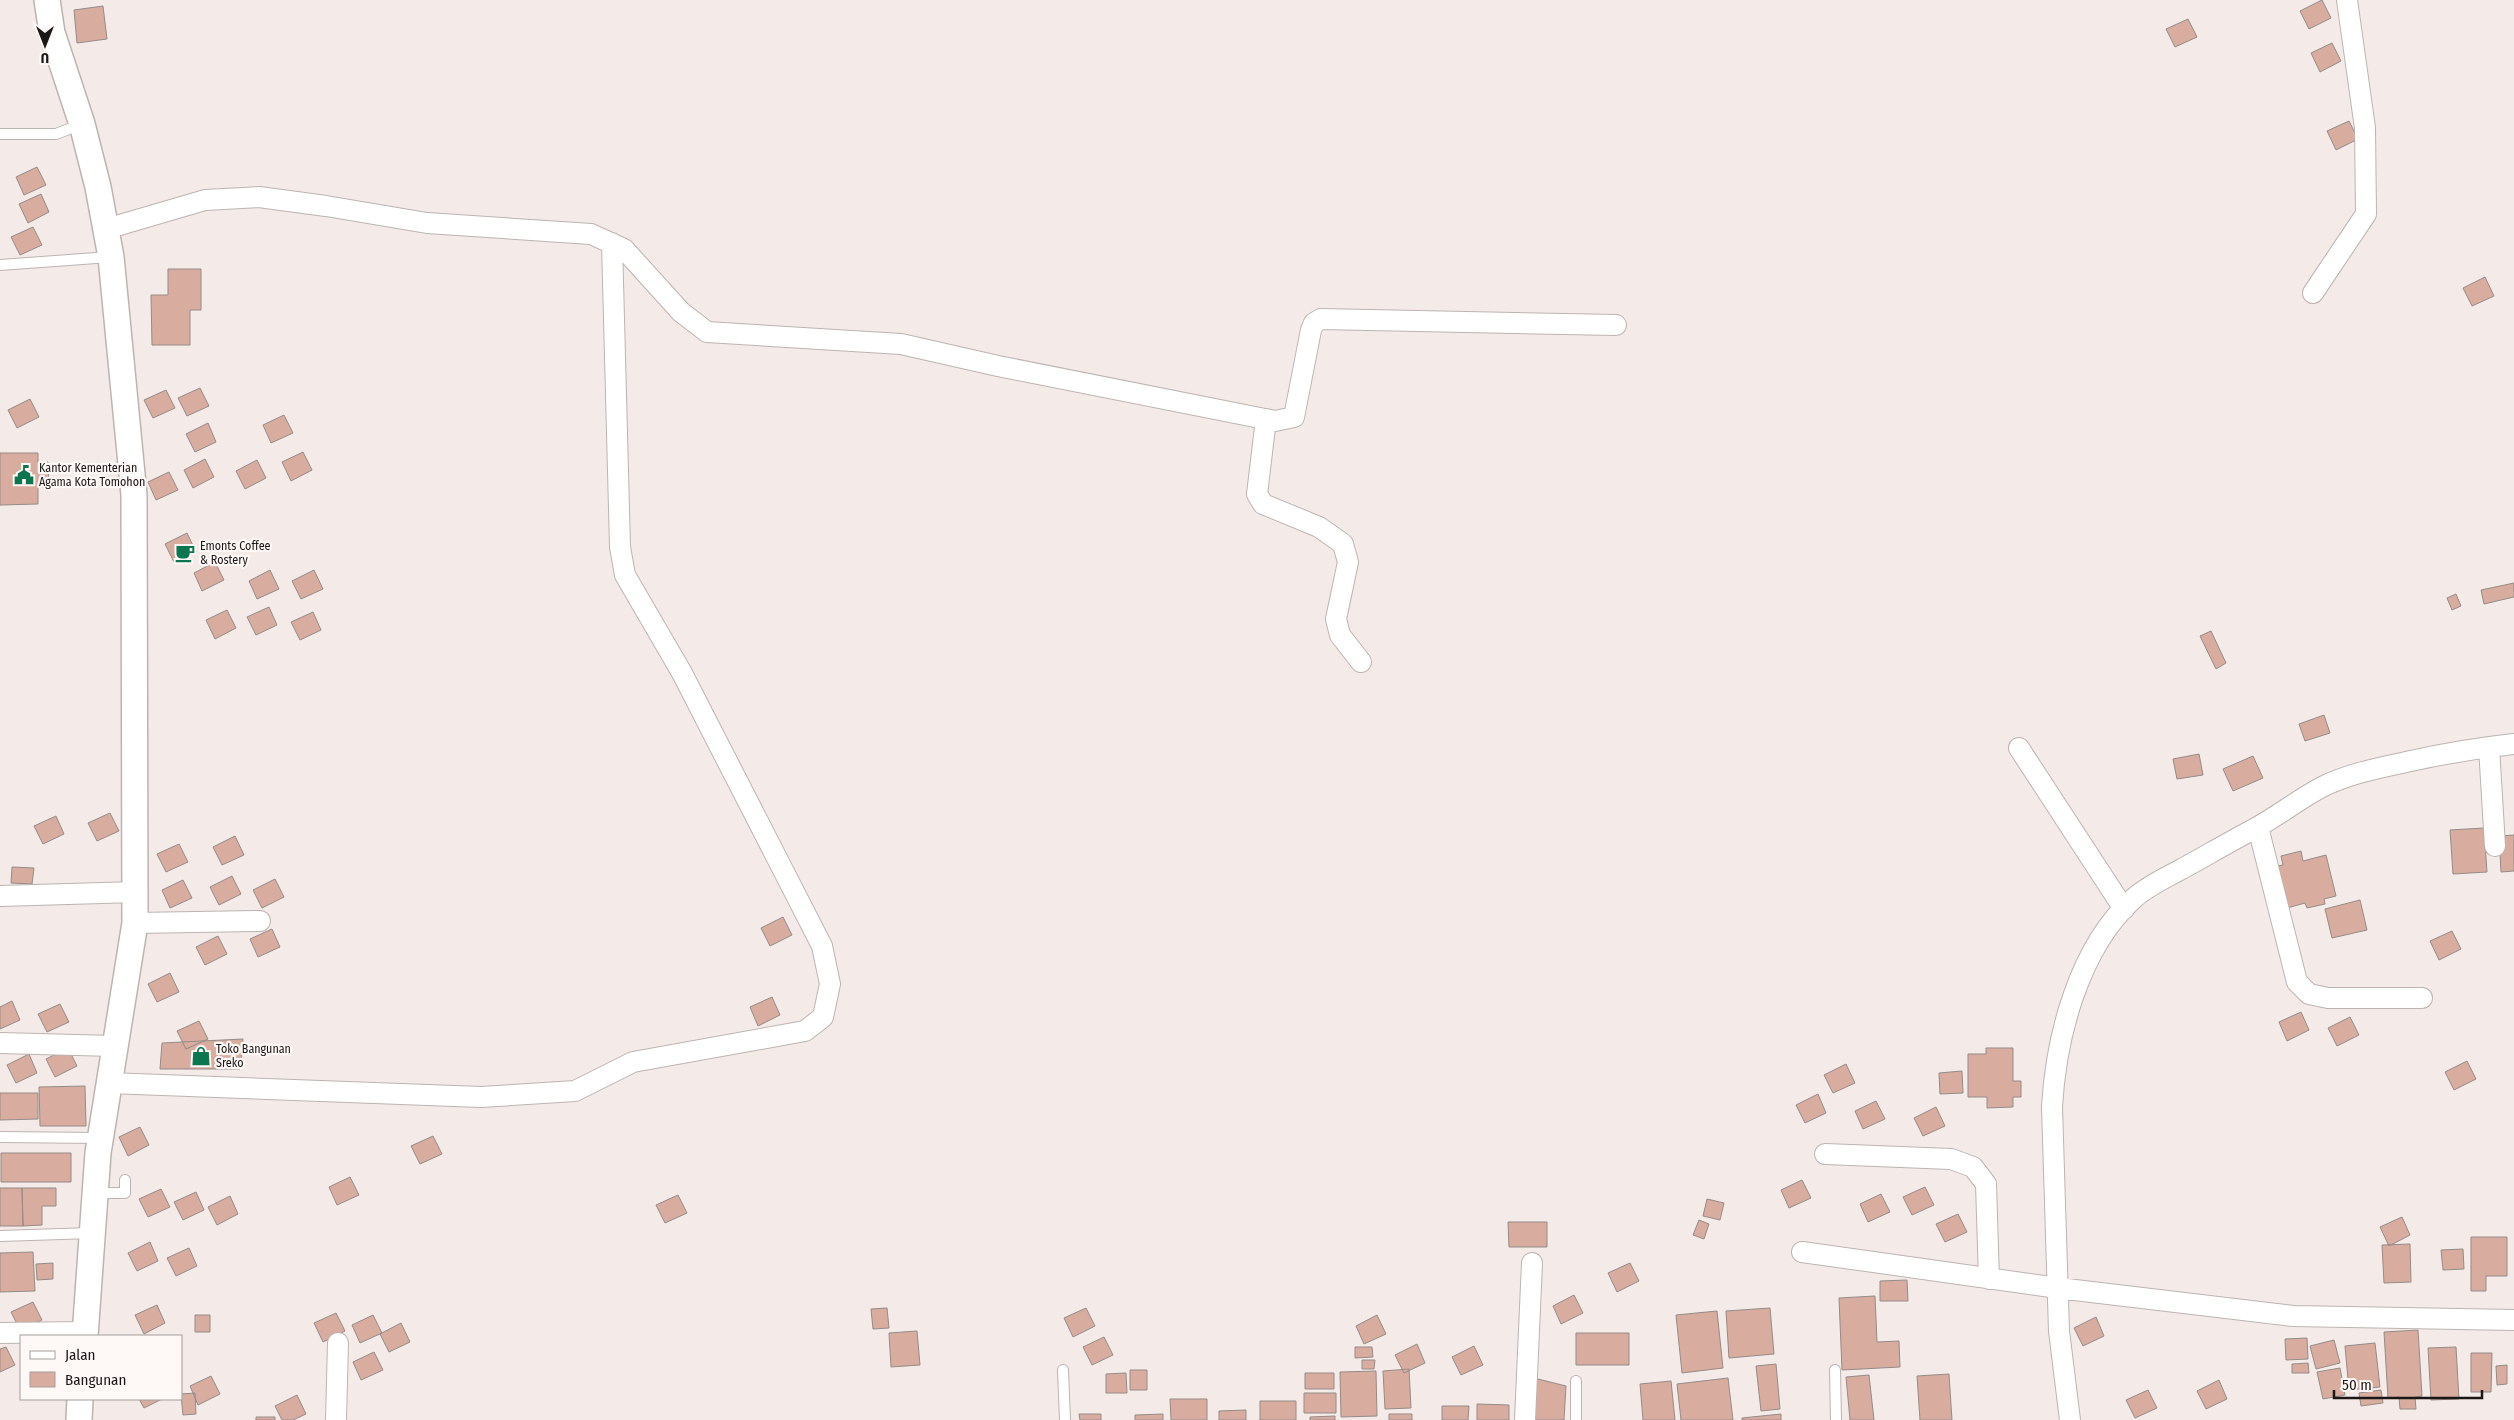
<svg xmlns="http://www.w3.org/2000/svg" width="2514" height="1420" font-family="'Fira Sans Condensed',sans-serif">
  <rect width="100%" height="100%" fill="#f4eae7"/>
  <!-- building -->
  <path fill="#d8ad9f" stroke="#948b89" d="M 2322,0 L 2331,18 L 2309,29 L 2300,11 Z
    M 103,6 L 107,39 L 77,43 L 74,10 Z
    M 2188,19 L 2197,37 L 2175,47 L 2166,29 Z
    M 2332,43 L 2341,61 L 2320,72 L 2311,53 Z
    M 2349,121 L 2358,139 L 2336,150 L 2327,131 Z
    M 37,167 L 46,185 L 24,195 L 16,177 Z
    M 41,194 L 49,212 L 28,223 L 19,204 Z
    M 33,227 L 42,245 L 20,255 L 11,237 Z
    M 168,269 L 201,269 L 201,310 L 190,310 L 190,345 L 152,345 L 151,295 L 168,295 Z
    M 2485,277 L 2494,296 L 2472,306 L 2463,288 Z
    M 200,388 L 209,406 L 187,416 L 178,398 Z
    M 166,390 L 175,408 L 153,418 L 144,400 Z
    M 30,399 L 39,417 L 17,428 L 8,410 Z
    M 284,415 L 293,433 L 271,443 L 263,425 Z
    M 208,423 L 216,442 L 195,452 L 186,434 Z
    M 303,452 L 312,470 L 291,481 L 282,462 Z
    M 0,453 L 38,453 L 38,462 L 48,462 L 49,487 L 38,487 L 38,504 L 0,505 Z
    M 205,459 L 214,477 L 193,488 L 184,470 Z
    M 257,460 L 266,478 L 245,489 L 236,471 Z
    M 169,472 L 178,490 L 156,500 L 148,482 Z
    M 187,533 L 196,552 L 174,562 L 165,544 Z
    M 215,562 L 224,580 L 202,591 L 194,573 Z
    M 270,570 L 279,589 L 257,599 L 249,581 Z
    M 314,570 L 323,589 L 301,599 L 292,581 Z
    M 2514,583 L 2514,597 L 2484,604 L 2481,590 Z
    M 2456,594 L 2461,606 L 2452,610 L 2447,598 Z
    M 269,607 L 277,625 L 256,635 L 247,617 Z
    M 227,610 L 236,628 L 215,639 L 206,620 Z
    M 313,612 L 321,630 L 300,640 L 291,622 Z
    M 2211,631 L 2226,663 L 2216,669 L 2200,636 Z
    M 2324,715 L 2330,733 L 2305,741 L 2299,724 Z
    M 2199,754 L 2203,775 L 2177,779 L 2173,759 Z
    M 2253,756 L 2263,778 L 2233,791 L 2223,769 Z
    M 110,813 L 119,831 L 97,841 L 88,823 Z
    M 56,816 L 64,834 L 43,844 L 34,826 Z
    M 2484,828 L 2487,872 L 2453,874 L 2450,830 Z
    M 2514,835 L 2514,871 L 2501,872 L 2499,836 Z
    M 235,836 L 244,855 L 222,865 L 213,847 Z
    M 179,844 L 188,862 L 166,872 L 157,854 Z
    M 2301,851 L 2303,861 L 2326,855 L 2336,896 L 2324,899 L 2325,904 L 2307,908 L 2305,903 L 2287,908 L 2277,866 L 2283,865 L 2281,856 Z
    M 12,867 L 34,868 L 32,884 L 11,883 Z
    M 232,876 L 241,894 L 219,905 L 210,887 Z
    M 275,879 L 284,897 L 262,908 L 253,890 Z
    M 183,880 L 192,898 L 170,908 L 162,890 Z
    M 2360,900 L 2367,930 L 2332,938 L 2325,909 Z
    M 783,917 L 792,935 L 770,946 L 761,928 Z
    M 272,929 L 280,947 L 258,957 L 250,939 Z
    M 2452,931 L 2461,949 L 2439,960 L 2430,941 Z
    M 218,936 L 227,954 L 205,965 L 196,947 Z
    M 170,973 L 179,992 L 157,1002 L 148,984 Z
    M 772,997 L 780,1015 L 758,1026 L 750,1007 Z
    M 12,1001 L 20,1020 L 0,1029 L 0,1007 Z
    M 60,1004 L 69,1022 L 47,1032 L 38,1014 Z
    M 2301,1012 L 2309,1030 L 2287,1041 L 2279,1022 Z
    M 2350,1017 L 2359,1035 L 2337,1046 L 2328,1028 Z
    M 199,1021 L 208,1039 L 186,1049 L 177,1031 Z
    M 243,1039 L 240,1069 L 160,1069 L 162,1043 Z
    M 68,1048 L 77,1066 L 55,1077 L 46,1059 Z
    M 1986,1048 L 2013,1048 L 2013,1081 L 2021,1081 L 2021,1097 L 2013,1097 L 2013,1107 L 1987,1108 L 1987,1097 L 1968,1097 L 1968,1054 L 1986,1054 Z
    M 29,1054 L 37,1073 L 16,1083 L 7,1065 Z
    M 2467,1061 L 2476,1079 L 2454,1090 L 2445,1072 Z
    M 1846,1064 L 1855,1083 L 1833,1093 L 1824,1075 Z
    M 1962,1071 L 1963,1093 L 1940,1094 L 1939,1073 Z
    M 85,1086 L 86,1126 L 40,1126 L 39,1087 Z
    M 0,1093 L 38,1093 L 38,1119 L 0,1120 Z
    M 1818,1094 L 1826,1113 L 1805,1123 L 1796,1105 Z
    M 1876,1101 L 1885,1119 L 1863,1129 L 1855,1111 Z
    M 1936,1107 L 1945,1126 L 1923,1136 L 1914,1118 Z
    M 140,1127 L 149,1145 L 128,1156 L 119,1137 Z
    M 433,1136 L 442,1154 L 420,1164 L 411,1146 Z
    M 1,1153 L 71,1153 L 71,1182 L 1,1182 Z
    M 350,1177 L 359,1195 L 337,1205 L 329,1187 Z
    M 1802,1180 L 1811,1198 L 1789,1208 L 1781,1190 Z
    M 1925,1187 L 1934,1205 L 1912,1215 L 1903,1197 Z
    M 0,1188 L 22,1188 L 23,1226 L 0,1226 Z
    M 22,1188 L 56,1188 L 56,1206 L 42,1206 L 42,1225 L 23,1226 Z
    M 161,1189 L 170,1207 L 148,1217 L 139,1199 Z
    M 196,1192 L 204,1210 L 183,1220 L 174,1202 Z
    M 1881,1194 L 1890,1212 L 1868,1222 L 1860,1204 Z
    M 678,1195 L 687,1213 L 665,1223 L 656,1205 Z
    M 230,1196 L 238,1214 L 217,1225 L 208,1207 Z
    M 1707,1199 L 1724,1203 L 1720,1220 L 1703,1216 Z
    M 1958,1214 L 1967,1232 L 1945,1242 L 1936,1224 Z
    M 2402,1217 L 2410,1235 L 2389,1246 L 2380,1227 Z
    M 1699,1220 L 1709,1224 L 1704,1239 L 1693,1235 Z
    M 1508,1222 L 1547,1222 L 1547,1247 L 1509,1247 Z
    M 2471,1237 L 2507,1237 L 2507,1276 L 2486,1276 L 2486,1291 L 2471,1291 Z
    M 150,1242 L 158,1261 L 137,1271 L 128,1253 Z
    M 2410,1244 L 2411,1282 L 2384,1283 L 2382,1245 Z
    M 189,1248 L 197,1266 L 176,1276 L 167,1258 Z
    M 2463,1249 L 2464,1269 L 2443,1270 L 2441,1250 Z
    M 33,1252 L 35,1291 L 0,1292 L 0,1253 Z
    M 53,1263 L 53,1279 L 37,1280 L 36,1264 Z
    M 1630,1263 L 1639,1281 L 1617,1292 L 1608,1273 Z
    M 1907,1280 L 1908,1301 L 1880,1301 L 1880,1281 Z
    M 1574,1295 L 1583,1313 L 1561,1324 L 1553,1306 Z
    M 1875,1296 L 1877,1342 L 1899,1341 L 1900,1367 L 1842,1370 L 1839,1298 Z
    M 33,1302 L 42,1320 L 20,1330 L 11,1312 Z
    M 157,1305 L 165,1323 L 144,1334 L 135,1315 Z
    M 887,1308 L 889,1328 L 873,1329 L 871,1309 Z
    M 1086,1308 L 1095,1326 L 1073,1337 L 1064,1318 Z
    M 1770,1308 L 1774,1354 L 1729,1358 L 1726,1311 Z
    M 1717,1311 L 1723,1368 L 1682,1373 L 1676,1315 Z
    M 336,1313 L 345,1331 L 323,1342 L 314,1323 Z
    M 195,1315 L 210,1315 L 210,1332 L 195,1332 Z
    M 373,1315 L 382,1333 L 360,1343 L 352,1325 Z
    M 1377,1315 L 1386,1334 L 1364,1344 L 1356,1326 Z
    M 2096,1317 L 2104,1336 L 2083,1346 L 2074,1328 Z
    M 401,1323 L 410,1342 L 389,1352 L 380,1334 Z
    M 2418,1330 L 2422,1396 L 2415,1397 L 2416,1409 L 2400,1409 L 2399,1397 L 2388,1398 L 2384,1332 Z
    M 917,1331 L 920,1365 L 891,1367 L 889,1333 Z
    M 1576,1333 L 1629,1333 L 1629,1365 L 1576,1365 Z
    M 1104,1337 L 1113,1355 L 1092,1365 L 1083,1347 Z
    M 2307,1338 L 2308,1359 L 2286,1360 L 2285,1339 Z
    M 2334,1340 L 2340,1363 L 2316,1369 L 2310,1346 Z
    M 2375,1343 L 2380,1387 L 2349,1390 L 2345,1346 Z
    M 1417,1344 L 1425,1363 L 1404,1373 L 1395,1355 Z
    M 1474,1346 L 1483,1365 L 1461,1375 L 1452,1357 Z
    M 6,1347 L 15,1365 L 0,1372 L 0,1349 Z
    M 1355,1347 L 1372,1347 L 1373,1357 L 1355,1358 Z
    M 2456,1347 L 2459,1399 L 2431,1400 L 2428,1348 Z
    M 374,1352 L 383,1370 L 361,1380 L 353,1362 Z
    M 2471,1353 L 2492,1353 L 2491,1392 L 2471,1392 Z
    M 1362,1360 L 1375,1360 L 1374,1369 L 1362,1369 Z
    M 2308,1363 L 2309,1373 L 2292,1373 L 2292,1364 Z
    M 1776,1364 L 1780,1409 L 1761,1411 L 1756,1366 Z
    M 2507,1365 L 2507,1384 L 2497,1385 L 2496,1366 Z
    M 2340,1368 L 2345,1395 L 2323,1399 L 2317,1372 Z
    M 1409,1369 L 1411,1408 L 1385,1409 L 1383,1371 Z
    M 1130,1370 L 1147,1370 L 1147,1390 L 1130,1390 Z
    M 1376,1371 L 1377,1416 L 1341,1417 L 1340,1372 Z
    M 1126,1373 L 1127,1393 L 1106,1393 L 1106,1374 Z
    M 1305,1373 L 1334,1373 L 1334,1389 L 1305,1389 Z
    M 1949,1374 L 1952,1420 L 1920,1420 L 1917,1376 Z
    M 1869,1375 L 1874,1420 L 1850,1420 L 1846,1377 Z
    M 211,1376 L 220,1394 L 198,1405 L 190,1386 Z
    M 1530,1377 L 1566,1386 L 1564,1420 L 1528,1420 Z
    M 1728,1378 L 1733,1420 L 1681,1420 L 1677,1384 Z
    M 2219,1380 L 2227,1399 L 2206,1409 L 2197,1391 Z
    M 1671,1381 L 1675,1420 L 1643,1420 L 1640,1384 Z
    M 2148,1390 L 2157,1408 L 2135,1418 L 2126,1400 Z
    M 2381,1390 L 2383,1403 L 2361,1406 L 2359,1393 Z
    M 195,1393 L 196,1414 L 183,1415 L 181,1394 Z
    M 1304,1393 L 1336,1393 L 1336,1413 L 1304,1413 Z
    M 297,1395 L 306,1414 L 293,1420 L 282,1420 L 275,1406 Z
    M 139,1399 L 162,1399 L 144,1408 Z
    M 1170,1399 L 1207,1399 L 1207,1420 L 1171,1420 Z
    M 1260,1401 L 1296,1401 L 1296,1420 L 1260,1420 Z
    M 1477,1404 L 1509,1405 L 1509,1420 L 1477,1420 Z
    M 1442,1406 L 1469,1406 L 1468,1420 L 1442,1420 Z
    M 1246,1410 L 1246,1420 L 1219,1420 L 1219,1411 Z
    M 1079,1414 L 1101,1414 L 1101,1420 L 1080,1420 Z
    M 1163,1414 L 1163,1420 L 1135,1420 L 1135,1415 Z
    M 1389,1414 L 1412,1414 L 1412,1420 L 1389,1420 Z
    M 1781,1414 L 1781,1420 L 1742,1420 L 1742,1418 Z
    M 1335,1416 L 1335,1420 L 1310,1420 L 1310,1417 Z
    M 256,1417 L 275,1417 L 275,1420 L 256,1420 Z"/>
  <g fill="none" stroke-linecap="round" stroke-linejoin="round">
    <defs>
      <path id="service" d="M 0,134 L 56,134 L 82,124
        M 0,265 L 110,257
        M 0,1137 L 100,1138
        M 96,1193 L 125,1193 L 125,1180
        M 0,1236 L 92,1233
        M 1063,1370 L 1065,1420
        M 1835,1370 L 1836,1420
        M 1576,1381 L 1576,1420"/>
      <path id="minor" d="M 106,229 L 205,200 L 259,197 L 326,206 L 427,223 L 591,234 L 624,249 L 681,312 L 707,332 L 901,344 L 998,366 L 1275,421 L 1294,417 L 1311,330 L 1314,323 L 1321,319 L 1616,325
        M 2313,293 L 2366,214 L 2365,128 L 2347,0
        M 1266,419 L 1257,494 L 1263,504 L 1319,527 L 1343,544 L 1348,562 L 1336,619 L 1340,635 L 1361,662
        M 2489,747 L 2495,846
        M 2019,748 L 2124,909
        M 2258,827 L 2297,982 L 2309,994 L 2328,998 L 2422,998
        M 0,896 L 136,892
        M 135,923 L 260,921
        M 0,1043 L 114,1046
        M 108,1083 L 481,1097 L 575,1091 L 633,1062 L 805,1031 L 823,1017 L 830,984 L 822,946 L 682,673 L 625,575 L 620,547 L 612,243
        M 1825,1154 L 1951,1159 L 1973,1167 L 1986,1184 L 1989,1279
        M 1802,1252 L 2058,1288 L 2293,1316 L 2514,1320
        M 0,1333 L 85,1332
        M 336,1420 L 338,1343
        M 1525,1420 L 1532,1263
        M 2070,1420 L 2059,1331 L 2052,1107 C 2056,1036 2079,948 2133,899 C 2146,887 2163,879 2178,871 C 2204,857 2229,842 2254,829 C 2278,816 2299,799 2322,787 C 2348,774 2378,768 2406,762 C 2442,754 2477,748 2514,744"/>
      <path id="tertiary" d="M 47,0 L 52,33 L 82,124 L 98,187 L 111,257 L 134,495 L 135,923 L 98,1153 L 85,1336
        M 79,1420 L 80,1399"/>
    </defs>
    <!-- service casing -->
    <use href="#service" stroke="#bdb4b1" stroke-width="12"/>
    <!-- minor casing -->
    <use href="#minor" stroke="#bdb4b1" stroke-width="22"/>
    <!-- tertiary casing -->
    <use href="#tertiary" stroke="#bdb4b1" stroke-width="28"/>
    <!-- service -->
    <use href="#service" stroke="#fff" stroke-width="10"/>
    <!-- minor -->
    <use href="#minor" stroke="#fff" stroke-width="20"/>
    <!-- tertiary -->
    <use href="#tertiary" stroke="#fff" stroke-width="25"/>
  </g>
  <!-- icons -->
  <defs>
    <symbol id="civic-bare" viewBox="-9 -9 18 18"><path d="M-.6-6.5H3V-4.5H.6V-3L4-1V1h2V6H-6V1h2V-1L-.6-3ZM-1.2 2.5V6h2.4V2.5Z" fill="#0b7751" stroke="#fef8f7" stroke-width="2.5" paint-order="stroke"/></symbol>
    <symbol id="cafe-bare" viewBox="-9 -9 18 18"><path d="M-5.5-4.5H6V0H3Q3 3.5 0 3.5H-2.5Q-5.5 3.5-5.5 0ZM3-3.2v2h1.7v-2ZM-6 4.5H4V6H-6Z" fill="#0b7751" stroke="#fef8f7" stroke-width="2.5" paint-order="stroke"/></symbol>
    <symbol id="shop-bare" viewBox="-9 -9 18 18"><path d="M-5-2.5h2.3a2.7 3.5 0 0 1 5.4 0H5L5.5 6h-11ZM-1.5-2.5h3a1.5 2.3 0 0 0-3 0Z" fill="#0b7751" stroke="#fef8f7" stroke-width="2.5" paint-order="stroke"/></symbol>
  </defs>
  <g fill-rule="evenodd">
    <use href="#civic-bare" x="10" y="461" width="28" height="28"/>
    <use href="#cafe-bare" x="171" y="539" width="28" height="28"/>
    <use href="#shop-bare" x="187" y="1042" width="28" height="28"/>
  </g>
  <g text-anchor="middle" stroke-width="4.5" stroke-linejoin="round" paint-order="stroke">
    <!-- poi labels -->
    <g font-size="12" fill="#1a1716" stroke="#fef8f7" text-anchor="start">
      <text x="39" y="472">Kantor Kementerian<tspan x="39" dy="14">Agama Kota Tomohon</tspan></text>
      <text x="200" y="550">Emonts Coffee<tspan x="200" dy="14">&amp; Rostery</tspan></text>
      <text x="216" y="1053">Toko Bangunan<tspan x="216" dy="14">Sreko</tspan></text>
    </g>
  </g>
  <!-- legend -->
  <rect x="20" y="1335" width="162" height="65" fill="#fef8f7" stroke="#a39e9d"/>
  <rect x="30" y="1351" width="25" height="8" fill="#ffffff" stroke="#a39e9d"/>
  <text x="65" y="1360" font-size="15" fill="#1a1716">Jalan</text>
  <rect x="30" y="1372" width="25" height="15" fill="#d8ad9f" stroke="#a39e9d"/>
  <text x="65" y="1385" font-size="15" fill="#1a1716">Bangunan</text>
  <!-- north arrow -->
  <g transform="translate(45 45) rotate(180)" stroke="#fef8f7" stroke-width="4" paint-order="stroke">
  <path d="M0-4L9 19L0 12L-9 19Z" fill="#1a1716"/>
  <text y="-8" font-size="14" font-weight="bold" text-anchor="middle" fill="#1a1716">U</text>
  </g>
  <!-- scale -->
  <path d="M2334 1390v8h148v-8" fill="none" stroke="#1a1716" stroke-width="2.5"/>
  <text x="2342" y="1390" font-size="15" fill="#1a1716" stroke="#fef8f7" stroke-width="4" paint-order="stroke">50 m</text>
</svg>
